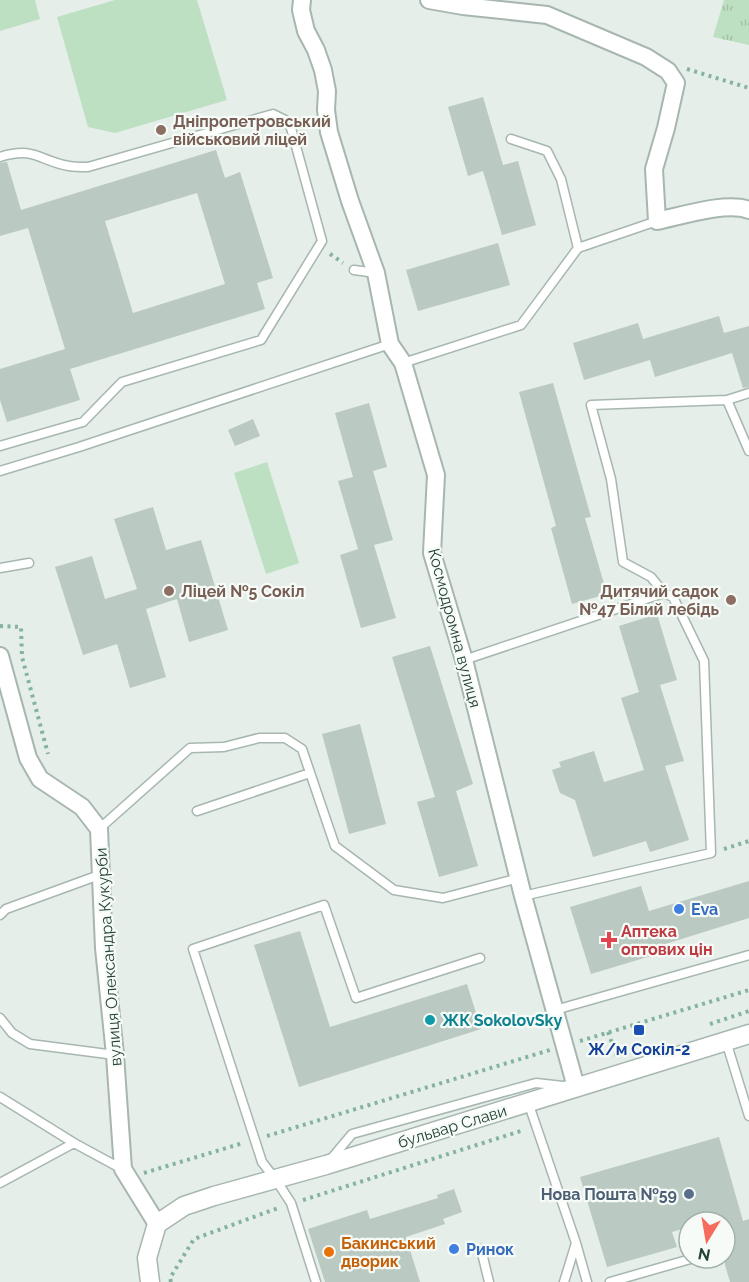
<svg xmlns="http://www.w3.org/2000/svg" width="749" height="1282" font-family="Raleway,sans-serif">
  <defs>
    <pattern id="grass-tufts" width="24" height="20" patternUnits="userSpaceOnUse" patternTransform="scale(1.5)"><rect width="24" height="20" fill="#bde0c2"/><path d="M3 7l-1-3M5 7V3M7 7l1-3M15 17l-1-3M17 17v-4M19 17l1-3" fill="none" stroke="#a2c1a7"/></pattern>
  </defs>
  <rect width="100%" height="100%" fill="#e5eee9"/>
  <!-- grass -->
  <path fill="url(#grass-tufts)" d="M 724,0 L 749,0 L 749,45 L 713,37 Z"/>
  <!-- pitch -->
  <path fill="#bde0c2" d="M 0,0 L 35,0 L 40,19 L 0,31 Z
    M 115,0 L 197,0 L 227,100 L 115,133 L 88,127 L 57,17 Z
    M 267,462 L 299,563 L 266,574 L 234,473 Z"/>
  <!-- building -->
  <path fill="#bac9c1" fill-rule="evenodd" d="M 483,97 L 503,165 L 518,161 L 536,225 L 502,235 L 483,171 L 468,176 L 448,107 Z
    M 216,150 L 225,178 L 240,172 L 273,278 L 257,283 L 265,309 L 70,369 L 80,400 L 7,422 L 0,400 L 0,369 L 65,349 L 28,228 L 0,236 L 0,163 L 7,162 L 21,210 ZM 197,193 L 225,284 L 133,313 L 105,221 Z
    M 498,243 L 510,285 L 418,311 L 406,270 Z
    M 719,316 L 724,333 L 749,326 L 749,387 L 743,388 L 732,353 L 655,377 L 650,360 L 584,380 L 573,343 L 638,323 L 643,339 Z
    M 553,383 L 591,517 L 585,518 L 607,594 L 572,604 L 551,528 L 556,526 L 519,392 Z
    M 369,403 L 387,467 L 373,471 L 393,540 L 374,545 L 396,618 L 361,628 L 340,555 L 358,549 L 338,481 L 353,477 L 335,413 Z
    M 253,419 L 260,436 L 235,446 L 228,430 Z
    M 153,507 L 166,550 L 201,540 L 228,630 L 189,642 L 177,599 L 146,609 L 166,677 L 130,688 L 117,644 L 83,655 L 55,567 L 92,556 L 105,599 L 137,589 L 114,519 Z
    M 657,614 L 677,680 L 660,685 L 684,761 L 665,766 L 689,840 L 650,852 L 646,841 L 593,857 L 575,800 L 560,793 L 552,770 L 561,767 L 559,762 L 594,751 L 604,782 L 644,770 L 621,698 L 639,692 L 619,626 Z
    M 430,646 L 473,784 L 456,791 L 478,866 L 439,877 L 417,802 L 435,797 L 392,657 Z
    M 360,724 L 386,824 L 349,834 L 322,734 Z
    M 749,881 L 749,918 L 659,946 L 661,953 L 591,974 L 570,907 L 641,886 L 649,911 Z
    M 300,931 L 330,1027 L 467,984 L 481,1029 L 299,1087 L 254,945 Z
    M 719,1137 L 743,1221 L 749,1219 L 749,1282 L 730,1282 L 725,1265 L 725,1222 L 689,1222 L 689,1227 L 672,1232 L 677,1247 L 607,1267 L 580,1177 Z
    M 454,1189 L 462,1212 L 443,1219 L 445,1224 L 406,1237 L 420,1282 L 325,1282 L 308,1229 L 367,1210 L 370,1219 L 438,1198 L 437,1195 Z"/>
  <g fill="none" stroke-linecap="round" stroke-linejoin="round">
    <defs>
      <path id="service" d="M 511,139 L 547,151 L 561,179 L 578,248
        M 0,157 C 35,146 39,161 69,166 C 75,167 81,167 88,167 L 273,114 L 287,121 L 291,128 L 322,241 L 261,340 L 122,382 L 83,422 L 0,446
        M 354,270 L 376,273
        M 403,363 L 521,325 L 578,248 L 657,221
        M 727,400 L 749,451
        M 0,471 L 79,447 L 390,344
        M 0,568 L 29,563
        M 664,593 L 651,577 L 623,562 L 611,479 L 591,405 L 727,400 L 749,393
        M 464,660 L 664,593 L 673,597 L 704,661 L 711,853 L 523,896
        M 197,811 L 310,773
        M 99,829 L 190,748 L 224,747 L 259,738 L 285,738 L 302,749 L 335,846 L 394,890 L 443,898 L 519,878
        M 0,915 L 6,909 L 102,874
        M 555,1010 L 749,955
        M 0,1018 L 12,1033 L 30,1044 L 115,1055
        M 726,1041 L 749,1116
        M 0,1097 L 74,1143 L 122,1169
        M 528,1102 L 576,1243 L 587,1282
        M 331,1159 L 352,1134 L 536,1083 L 563,1086
        M 0,1183 L 74,1143
        M 481,1249 L 489,1282
        M 316,1282 L 291,1203 L 276,1180 L 262,1162 L 193,949 L 324,905 L 356,998 L 480,958
        M 564,1282 L 576,1243
        M 610,1282 L 694,1258"/>
      <path id="minor" d="M 302,0 L 301,10 L 306,31 L 316,50 L 323,70 L 327,91 L 326,110 L 329,132 L 350,201 L 376,273 L 390,344 L 403,363 L 436,475 L 432,553 L 464,660 L 523,896 L 576,1087
        M 429,0 L 463,6 L 547,15 L 646,57 L 668,71 L 676,83 L 666,128 L 654,169 L 657,221 C 681,216 727,201 749,210
        M 0,656 L 28,758 L 40,779 L 82,807 L 99,829 L 104,948 L 115,1055 L 123,1169 L 157,1224"/>
      <path id="tertiary" d="M 150,1282 L 147,1258 L 157,1224 L 184,1206 L 214,1196 L 326,1165 L 749,1034"/>
    </defs>
    <!-- service casing -->
    <use href="#service" stroke="#a7b7af" stroke-width="11"/>
    <!-- minor casing -->
    <use href="#minor" stroke="#a7b7af" stroke-width="20"/>
    <!-- tertiary casing -->
    <use href="#tertiary" stroke="#a7b7af" stroke-width="21"/>
    <!-- path -->
    <path stroke="#84b39e" stroke-width="4" stroke-dasharray="3 4.5" stroke-linecap="butt" d="M 687,69 L 749,88
      M 330,254 L 343,263
      M 0,626 L 21,627 L 22,657 L 48,754
      M 724,849 L 749,841
      M 710,1024 L 749,1011
      M 608,1032 L 617,1057
      M 580,1041 L 749,990
      M 267,1136 L 550,1050
      M 144,1173 L 243,1143
      M 303,1200 L 524,1130
      M 171,1282 L 170,1278 L 194,1239 L 278,1208"/>
    <!-- service -->
    <use href="#service" stroke="#fff" stroke-width="8"/>
    <!-- minor -->
    <use href="#minor" stroke="#fff" stroke-width="16"/>
    <!-- tertiary -->
    <use href="#tertiary" stroke="#fff" stroke-width="18"/>
  </g>
  <!-- markers -->
  <g fill="#8d6e63" stroke="#f6fbf7" stroke-width="2">
    <circle cx="161" cy="130" r="6"/>
    <circle cx="169" cy="591" r="6"/>
    <circle cx="731" cy="600" r="6"/>
  </g>
  <g fill="#3f7fe0" stroke="#f6fbf7" stroke-width="2">
    <circle cx="679" cy="909" r="6"/>
    <circle cx="454" cy="1249" r="6"/>
  </g>
  <path fill="#e0444e" stroke="#f6fbf7" stroke-width="2" d="M606 931h6v6h6v6h-6v6h-6v-6h-6v-6h6z"/>
  <circle fill="#0f9aa8" stroke="#f6fbf7" stroke-width="2" cx="430" cy="1020" r="6"/>
  <rect fill="#1a4fb4" stroke="#f6fbf7" stroke-width="2" x="633" y="1024" width="12" height="12" rx="3"/>
  <circle fill="#5c6f8a" stroke="#f6fbf7" stroke-width="2" cx="689" cy="1194" r="6"/>
  <circle fill="#e8710a" stroke="#f6fbf7" stroke-width="2" cx="329" cy="1252" r="6"/>
  <g text-anchor="middle" stroke-width="4.5" stroke-linejoin="round" paint-order="stroke">
    <!-- education labels -->
    <g font-size="16" font-weight="bold" fill="#785e54" stroke="#f6fbf7" text-anchor="start">
      <text x="173" y="127">Дніпропетровський<tspan x="173" dy="18">військовий ліцей</tspan></text>
      <text x="181" y="597">Ліцей №5 Сокіл</text>
      <text x="719" y="597" text-anchor="end">Дитячий садок<tspan x="719" dy="18">№47 Білий лебідь</tspan></text>
    </g>
    <!-- street labels -->
    <g font-size="16" fill="#234135" stroke="#f6fbf7">
      <text transform="translate(455 628) rotate(75)" y="6">Космодромна вулиця</text>
      <text transform="translate(108 957) rotate(-94)" y="6">вулиця Олександра Кукурби</text>
      <text transform="translate(452 1126) rotate(-17)" y="6">бульвар Слави</text>
    </g>
    <!-- shop labels -->
    <g font-size="16" font-weight="bold" fill="#366cbe" stroke="#f6fbf7" text-anchor="start">
      <text x="691" y="915">Eva</text>
      <text x="466" y="1255">Ринок</text>
    </g>
    <!-- health labels -->
    <g font-size="16" font-weight="bold" fill="#be3a42" stroke="#f6fbf7" text-anchor="start">
      <text x="621" y="937">Аптека<tspan x="621" dy="18">оптових цін</tspan></text>
    </g>
    <!-- culture labels -->
    <g font-size="16" font-weight="bold" fill="#0d838f" stroke="#f6fbf7" text-anchor="start">
      <text x="442" y="1026">ЖК SokolovSky</text>
    </g>
    <!-- transit labels -->
    <g font-size="16" font-weight="bold" fill="#164399" stroke="#f6fbf7">
      <text x="639" y="1055">Ж/м Сокіл-2</text>
    </g>
    <!-- service labels -->
    <g font-size="16" font-weight="bold" fill="#4e5e75" stroke="#f6fbf7" text-anchor="end">
      <text x="677" y="1200">Нова Пошта №59</text>
    </g>
    <!-- food labels -->
    <g font-size="16" font-weight="bold" fill="#c56008" stroke="#f6fbf7" text-anchor="start">
      <text x="341" y="1249">Бакинський<tspan x="341" dy="18">дворик</tspan></text>
    </g>
  </g>
  <!-- north arrow -->
  <g transform="translate(707 1240) rotate(191)"><circle r="28" fill="#f6fbf7" stroke="#a2b1a9" stroke-width="1.5"/>
  <path d="M0-4.5L10 22L0 15L-10 22Z" fill="#f66b5c"/>
  <text y="-9" font-size="16" font-weight="bold" text-anchor="middle" fill="#234135">N</text>
  </g>
</svg>
